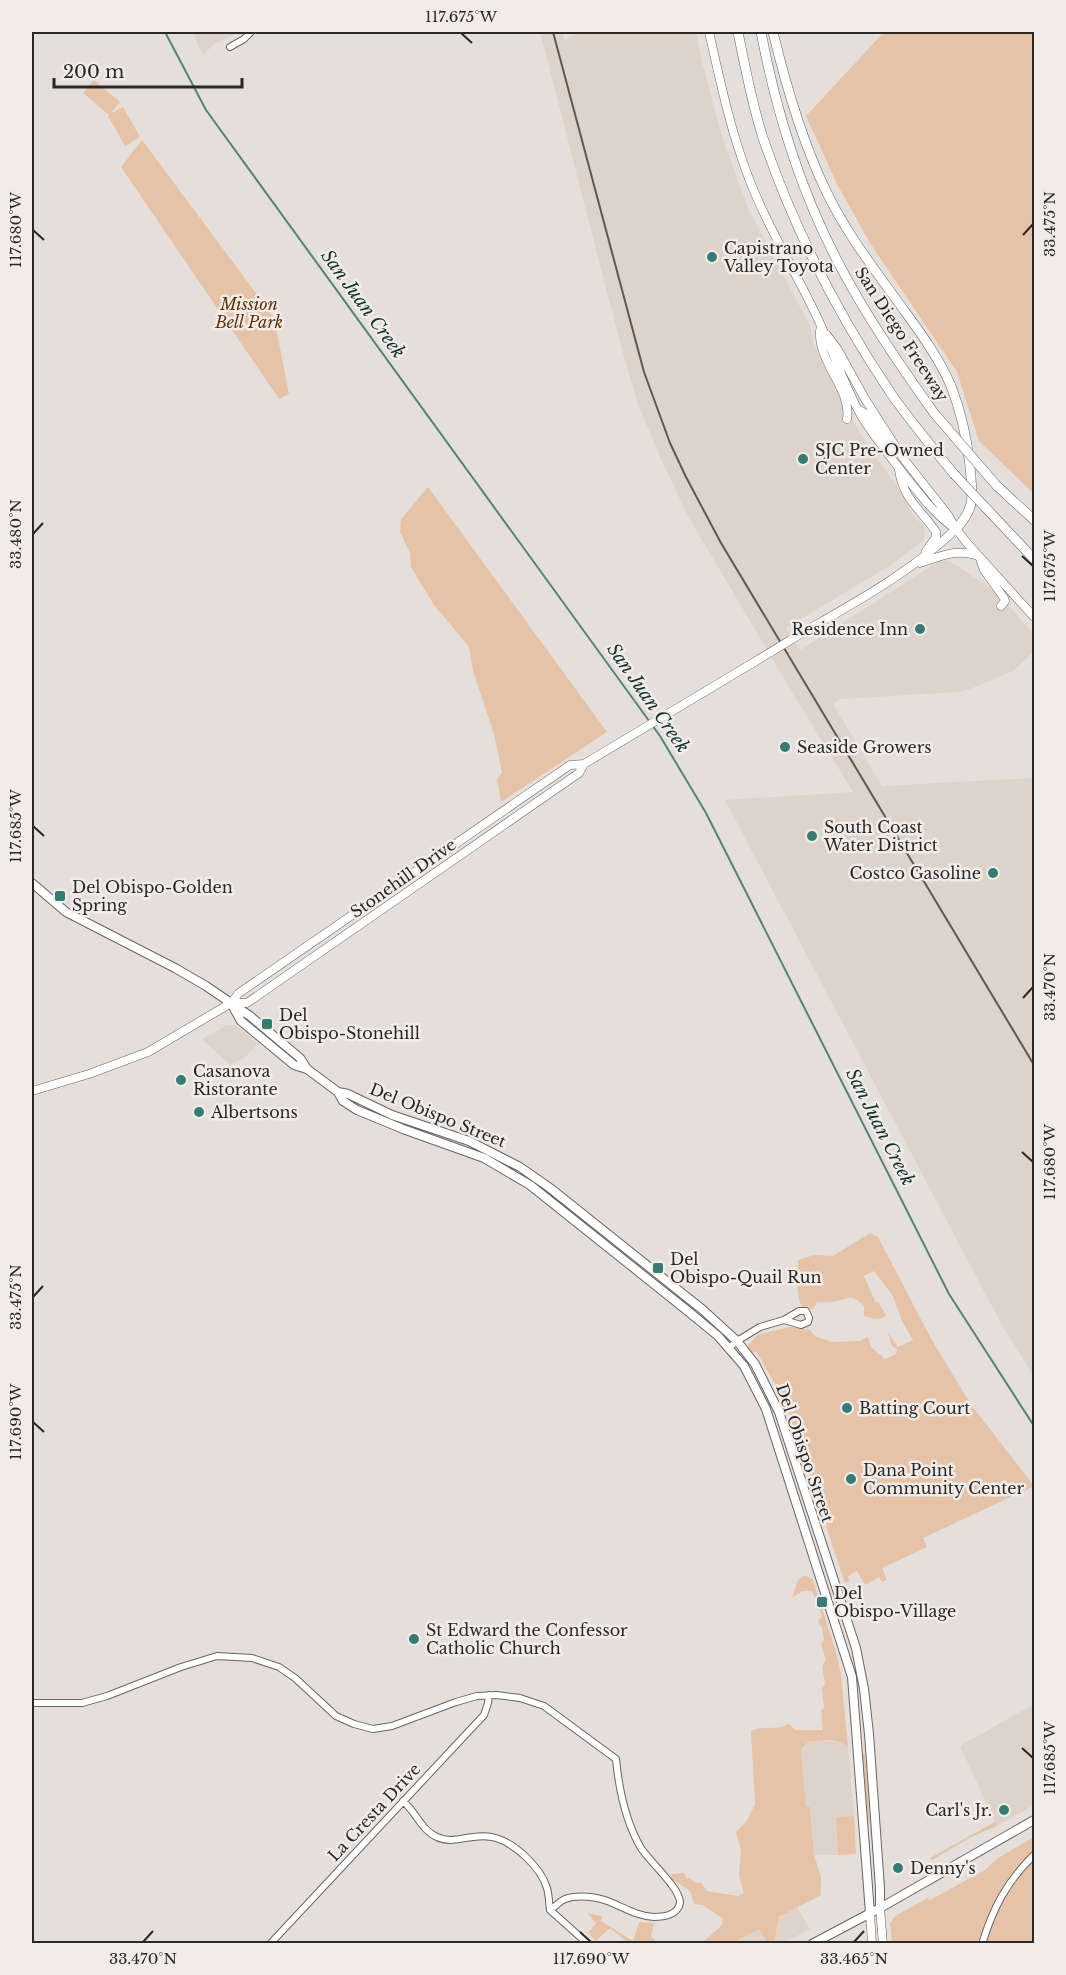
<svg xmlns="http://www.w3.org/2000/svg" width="1066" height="1975" font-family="'Libre Baskerville',serif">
  <rect width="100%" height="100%" fill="#e4dfdb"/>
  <!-- built -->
  <path fill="#ded3ca" d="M 192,32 L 240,32 L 214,44 L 203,55 Z
    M 540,32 L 562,32 L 565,40 L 577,32 L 696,32 L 702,62 L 722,136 L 748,208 L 810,326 L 813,342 L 845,409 L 875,456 L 900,490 L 913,515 L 925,527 L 924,540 L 891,565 L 786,628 L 800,650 L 941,560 L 950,561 L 995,591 L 1034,634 L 1034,651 L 1013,671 L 970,689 L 958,692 L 841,699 L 833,704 L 882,786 L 1034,778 L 1034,1377 L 1005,1330 L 987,1297 L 725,800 L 853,792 L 789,687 L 688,516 L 660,457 L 638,404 L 622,350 Z
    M 227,1025 L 236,1025 L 258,1044 L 244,1058 L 230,1065 L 202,1039 Z
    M 1034,1704 L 1034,1805 L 997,1826 L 960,1746 Z
    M 819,1740 L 845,1743 L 848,1747 L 854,1816 L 836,1817 L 838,1855 L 814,1855 L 810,1807 L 806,1807 L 801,1749 L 808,1742 Z
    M 797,1907 L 810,1929 L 784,1943 L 774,1944 L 779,1918 Z
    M 759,1929 L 767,1943 L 733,1944 Z"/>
  <!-- green -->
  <path fill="#e6c3a7" d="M 884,32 L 1034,32 L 1034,494 L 979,441 L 957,372 L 870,243 L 837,184 L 806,116 Z
    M 94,80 L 120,102 L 110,114 L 123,107 L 140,137 L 125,146 L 108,116 L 109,115 L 83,93 Z
    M 142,140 L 270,312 L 275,323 L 289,394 L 279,399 L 121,167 Z
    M 428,487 L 607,732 L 501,802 L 497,779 L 502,773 L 494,734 L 473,671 L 469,647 L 434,605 L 411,567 L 410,553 L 400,532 L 401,519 Z
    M 870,1233 L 878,1237 L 934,1344 L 972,1406 L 1034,1486 L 923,1538 L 927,1547 L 882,1568 L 887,1580 L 882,1582 L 879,1577 L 865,1585 L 857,1571 L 848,1576 L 849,1581 L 845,1583 L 784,1400 L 759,1356 L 756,1352 L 750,1353 L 747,1347 L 757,1335 L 791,1327 L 810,1330 L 815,1336 L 832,1342 L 860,1341 L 868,1337 L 871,1347 L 885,1359 L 896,1354 L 897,1349 L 892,1346 L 888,1332 L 898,1347 L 913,1340 L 902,1321 L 893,1296 L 874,1271 L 864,1276 L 875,1301 L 879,1303 L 886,1316 C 880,1321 871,1318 864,1316 L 864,1306 C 851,1294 852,1298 837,1301 C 831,1303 823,1302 817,1302 L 813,1309 L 810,1309 L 808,1305 L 807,1309 L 804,1310 C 795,1300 798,1273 798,1260 L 814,1255 L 833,1256 Z
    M 803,1576 L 807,1576 L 813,1580 L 836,1652 L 841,1674 L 848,1747 C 840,1738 819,1740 808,1742 L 801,1749 L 806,1806 L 810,1807 L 814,1855 L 821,1877 L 821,1895 L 779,1917 L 774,1943 L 767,1943 L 759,1929 L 733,1943 L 702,1943 L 722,1925 L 723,1919 L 703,1905 L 694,1904 L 690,1891 L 672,1879 L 671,1874 L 684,1873 L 687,1879 L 689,1878 L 696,1883 L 701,1882 L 707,1891 L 738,1896 L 744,1893 L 739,1875 L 741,1850 L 736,1832 L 747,1821 L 755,1804 L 751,1731 C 764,1725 777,1731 789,1724 L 795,1730 L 823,1730 L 821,1710 L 824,1708 L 822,1688 L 825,1684 L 822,1666 L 826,1660 L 821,1644 L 824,1640 L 822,1627 L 818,1622 L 822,1616 L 812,1591 L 802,1591 L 792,1598 L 798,1580 Z
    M 862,1754 L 865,1754 L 876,1889 L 870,1826 L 866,1812 Z
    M 854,1816 L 856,1854 L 838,1855 L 836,1817 Z
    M 995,1822 L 997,1826 L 971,1837 L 932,1860 L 930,1858 Z
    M 1034,1837 L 1034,1943 L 892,1943 L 890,1923 L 895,1916 L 928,1898 L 930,1900 L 985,1870 L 998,1858 Z
    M 587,1913 L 602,1916 L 601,1921 L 633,1941 L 639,1922 L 654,1923 L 651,1936 L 657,1943 L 628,1943 L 610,1928 L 596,1941 L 588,1933 L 596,1923 Z"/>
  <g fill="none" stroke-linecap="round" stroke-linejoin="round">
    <!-- stream -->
    <path stroke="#54827d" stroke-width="2" d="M 165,32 L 206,110 L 660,736 L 706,813 L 949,1294 L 1034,1426"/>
    <defs>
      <path id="tertiary" d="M 230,47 L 244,39 L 251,32
        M 729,1348 L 737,1341 L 760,1327 L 784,1320 L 799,1311 L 806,1311 L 809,1318 L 808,1322 L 801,1325 L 784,1320
        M 32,1703 L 82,1703 L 107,1696 L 181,1667 L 217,1656 L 252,1658 L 279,1667 L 295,1678 L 336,1716 L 354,1724 L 373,1729 L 392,1726 L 456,1702 L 477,1696 L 497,1695 L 520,1698 L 544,1706 L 616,1759 C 619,1790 625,1821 641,1848 C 649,1861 681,1889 680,1903 C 678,1915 663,1917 654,1917 C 637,1916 625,1908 610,1902 C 598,1897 578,1894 565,1899 C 560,1901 555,1907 550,1910
        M 403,1801 C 416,1812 421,1830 437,1837 C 450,1843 461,1838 473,1837 C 480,1836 490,1836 496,1838 C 516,1844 541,1868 547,1888 C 549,1895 549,1903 550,1910 L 588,1944
        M 270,1944 L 484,1715 L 488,1703 L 489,1695
        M 982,1944 C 993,1908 1007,1881 1034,1855"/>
      <path id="secondary" d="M 709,32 C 720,80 730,129 748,176 C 766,224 794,269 816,315 C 831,346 842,379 858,410 C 871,434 889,455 906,477 C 921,496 936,516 956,529
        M 820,331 C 818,363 852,390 847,419
        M 827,335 L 838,350 L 865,399 L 903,458 L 948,515 L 956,529 L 967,543 L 1034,617
        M 859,410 C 875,417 880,439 895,451
        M 899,470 C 904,501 920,508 936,532 L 936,537 L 926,551
        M 920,563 C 943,556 955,548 979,556 L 984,570 L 1004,598 L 1005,601 L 1001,606
        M 807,630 C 860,600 912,571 956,529
        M 231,1003 L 247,1003 L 579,773 L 584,764
        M 32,1091 L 89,1074 L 148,1052 L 231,1003 L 239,993 L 570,765 L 584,764 L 751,664
        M 880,1908 L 883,1944
        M 870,1913 L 872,1944"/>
      <path id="primary" d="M 32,883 L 66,912 L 175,968 L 206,986 L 250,1016 L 300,1058 L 307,1069
        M 231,1003 L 241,1021 L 294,1065 L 307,1069 L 338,1092 L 343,1101 L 357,1110 L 403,1129 L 484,1158 L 530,1185 L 689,1312 L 718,1336 L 744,1366 L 766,1409 L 852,1677 L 870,1913
        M 338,1092 L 348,1094 L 392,1115 L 469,1141 L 520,1167 L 550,1188 L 703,1310 L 737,1341 L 755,1364 L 779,1412 L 856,1648 L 864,1689 L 869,1734 L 880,1888 L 880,1908"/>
      <path id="trunk" d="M 812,1944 L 880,1908 L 1034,1820"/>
      <path id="motorway" d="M 738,32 C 745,67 752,104 763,138 C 794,229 838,315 892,395 C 911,422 933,448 954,474
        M 761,32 C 776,111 801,192 839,264 C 866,316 900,365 934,413
        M 773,32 C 786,86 802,141 826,191 C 847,235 878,274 906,313 C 923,336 940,360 951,386 C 961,411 967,440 970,466 C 972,495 977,506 956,529
        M 997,486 L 1034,520
        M 1000,523 L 1034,559"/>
    </defs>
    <!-- tertiary casing -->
    <use href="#tertiary" stroke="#6a6562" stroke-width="8"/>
    <!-- secondary casing -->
    <use href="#secondary" stroke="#6a6562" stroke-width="9"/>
    <!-- primary casing -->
    <use href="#primary" stroke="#6a6562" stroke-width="10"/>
    <!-- trunk casing -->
    <use href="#trunk" stroke="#6a6562" stroke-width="10"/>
    <!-- motorway casing -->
    <use href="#motorway" stroke="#6a6562" stroke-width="10"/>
    <!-- tertiary -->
    <use href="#tertiary" stroke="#fff" stroke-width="6"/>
    <!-- secondary -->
    <use href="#secondary" stroke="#fff" stroke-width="8"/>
    <!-- primary -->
    <use href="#primary" stroke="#fff" stroke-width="8"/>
    <!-- trunk -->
    <use href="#trunk" stroke="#fff" stroke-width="8"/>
    <!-- motorway -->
    <use href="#motorway" stroke="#fff" stroke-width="9"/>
    <!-- rail -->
    <path stroke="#5b5856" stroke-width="2" d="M 553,32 L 644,372 L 670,443 L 686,477 L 721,543 L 1034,1065"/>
    <defs>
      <path id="secondary-bridge" d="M 751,664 L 807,630"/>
      <path id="motorway-bridge" d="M 934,413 L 997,486
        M 954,474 L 1000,523"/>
    </defs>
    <!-- secondary-bridge casing -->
    <use href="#secondary-bridge" stroke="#6a6562" stroke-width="9" stroke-linecap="butt"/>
    <!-- motorway-bridge casing -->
    <use href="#motorway-bridge" stroke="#6a6562" stroke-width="10" stroke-linecap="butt"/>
    <!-- secondary-bridge -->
    <use href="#secondary-bridge" stroke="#fff" stroke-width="8"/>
    <!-- motorway-bridge -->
    <use href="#motorway-bridge" stroke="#fff" stroke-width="9"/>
  </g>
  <!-- ticks -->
  <path fill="none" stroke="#2a2827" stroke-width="2" d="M 461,33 L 472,43M 33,230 L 44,240M 1023,235 L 1033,224M 33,534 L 43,523M 1022,556 L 1033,566M 33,826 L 44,836M 1023,998 L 1033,987M 1022,1152 L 1033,1162M 33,1297 L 43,1286M 33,1422 L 44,1432M 1022,1748 L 1033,1758M 580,1932 L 591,1942M 143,1942 L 153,1931M 854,1942 L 864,1931"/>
  <!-- markers -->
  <g fill="#357c75" stroke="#f1ece8" stroke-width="2">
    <circle cx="712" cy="257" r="6"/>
    <circle cx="803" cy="459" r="6"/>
    <circle cx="920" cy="629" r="6"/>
    <circle cx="785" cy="747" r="6"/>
    <circle cx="812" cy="836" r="6"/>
    <circle cx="993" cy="873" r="6"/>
    <rect x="54" y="890" width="12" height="12" rx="3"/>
    <rect x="261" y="1018" width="12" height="12" rx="3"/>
    <circle cx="181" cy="1080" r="6"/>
    <circle cx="199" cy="1112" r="6"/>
    <rect x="652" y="1262" width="12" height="12" rx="3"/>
    <circle cx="847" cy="1408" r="6"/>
    <circle cx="851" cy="1479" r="6"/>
    <rect x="816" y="1596" width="12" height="12" rx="3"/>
    <circle cx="414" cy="1639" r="6"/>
    <circle cx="1004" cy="1810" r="6"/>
    <circle cx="898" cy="1868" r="6"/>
  </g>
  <g text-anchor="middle" stroke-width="5" stroke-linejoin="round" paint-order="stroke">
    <!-- poi labels -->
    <g font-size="16" fill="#2a2827" stroke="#f1ece8" text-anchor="start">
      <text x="724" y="254">Capistrano<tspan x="724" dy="18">Valley Toyota</tspan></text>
      <text x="815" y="456">SJC Pre-Owned<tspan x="815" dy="18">Center</tspan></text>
      <text x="908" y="635" text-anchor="end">Residence Inn</text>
      <text x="797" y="753">Seaside Growers</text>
      <text x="824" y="833">South Coast<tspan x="824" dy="18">Water District</tspan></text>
      <text x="981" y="879" text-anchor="end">Costco Gasoline</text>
      <text x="72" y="893">Del Obispo-Golden<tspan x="72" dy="18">Spring</tspan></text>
      <text x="279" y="1021">Del<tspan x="279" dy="18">Obispo-Stonehill</tspan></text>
      <text x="193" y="1077">Casanova<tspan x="193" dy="18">Ristorante</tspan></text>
      <text x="211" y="1118">Albertsons</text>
      <text x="670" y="1265">Del<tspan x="670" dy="18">Obispo-Quail Run</tspan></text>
      <text x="859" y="1414">Batting Court</text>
      <text x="863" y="1476">Dana Point<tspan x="863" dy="18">Community Center</tspan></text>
      <text x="834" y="1599">Del<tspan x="834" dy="18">Obispo-Village</tspan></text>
      <text x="426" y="1636">St Edward the Confessor<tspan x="426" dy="18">Catholic Church</tspan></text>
      <text x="992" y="1816" text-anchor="end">Carl's Jr.</text>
      <text x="910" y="1874">Denny's</text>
    </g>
    <!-- park labels -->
    <g font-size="16" font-style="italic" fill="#5d3408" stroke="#f1ece8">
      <text x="249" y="310">Mission<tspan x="249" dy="18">Bell Park</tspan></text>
    </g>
    <!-- street labels -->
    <g font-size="16" fill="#2a2827" stroke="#f1ece8">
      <text transform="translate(902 334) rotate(57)" y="6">San Diego Freeway</text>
      <text transform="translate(403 878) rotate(-35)" y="6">Stonehill Drive</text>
      <text transform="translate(438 1115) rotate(22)" y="6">Del Obispo Street</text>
      <text transform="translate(805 1453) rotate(71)" y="6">Del Obispo Street</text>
      <text transform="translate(374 1812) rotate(-47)" y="6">La Cresta Drive</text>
    </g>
    <!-- water labels -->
    <g font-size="18" font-style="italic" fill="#123430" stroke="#f1ece8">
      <text transform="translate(363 304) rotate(54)" y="6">San Juan Creek</text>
      <text transform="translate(648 698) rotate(55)" y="6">San Juan Creek</text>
      <text transform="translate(880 1127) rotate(63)" y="6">San Juan Creek</text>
    </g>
  </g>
  <!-- border -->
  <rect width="1066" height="1975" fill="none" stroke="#f1ece8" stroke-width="66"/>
  <!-- scale -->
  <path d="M54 78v9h188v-9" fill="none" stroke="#2a2827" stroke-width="3"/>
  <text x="63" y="78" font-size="18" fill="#2a2827" stroke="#f1ece8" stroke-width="4.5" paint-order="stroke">200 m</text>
  <rect x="33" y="33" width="1000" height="1909" fill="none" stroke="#2a2827" stroke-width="2"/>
  <g font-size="15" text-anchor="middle" fill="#2a2827">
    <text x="461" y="22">117.675°W</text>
    <text transform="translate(1050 224) rotate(-90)" y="5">33.475°N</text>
    <text transform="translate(16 230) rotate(-90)" y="5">117.680°W</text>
    <text transform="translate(16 534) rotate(-90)" y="5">33.480°N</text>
    <text transform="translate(1050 566) rotate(-90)" y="5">117.675°W</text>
    <text transform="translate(16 826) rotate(-90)" y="5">117.685°W</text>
    <text transform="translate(1050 987) rotate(-90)" y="5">33.470°N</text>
    <text transform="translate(1050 1162) rotate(-90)" y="5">117.680°W</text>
    <text transform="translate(16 1297) rotate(-90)" y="5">33.475°N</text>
    <text transform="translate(16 1422) rotate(-90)" y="5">117.690°W</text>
    <text transform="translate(1050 1758) rotate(-90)" y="5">117.685°W</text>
    <text x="143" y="1964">33.470°N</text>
    <text x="591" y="1964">117.690°W</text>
    <text x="854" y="1964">33.465°N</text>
  </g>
</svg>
